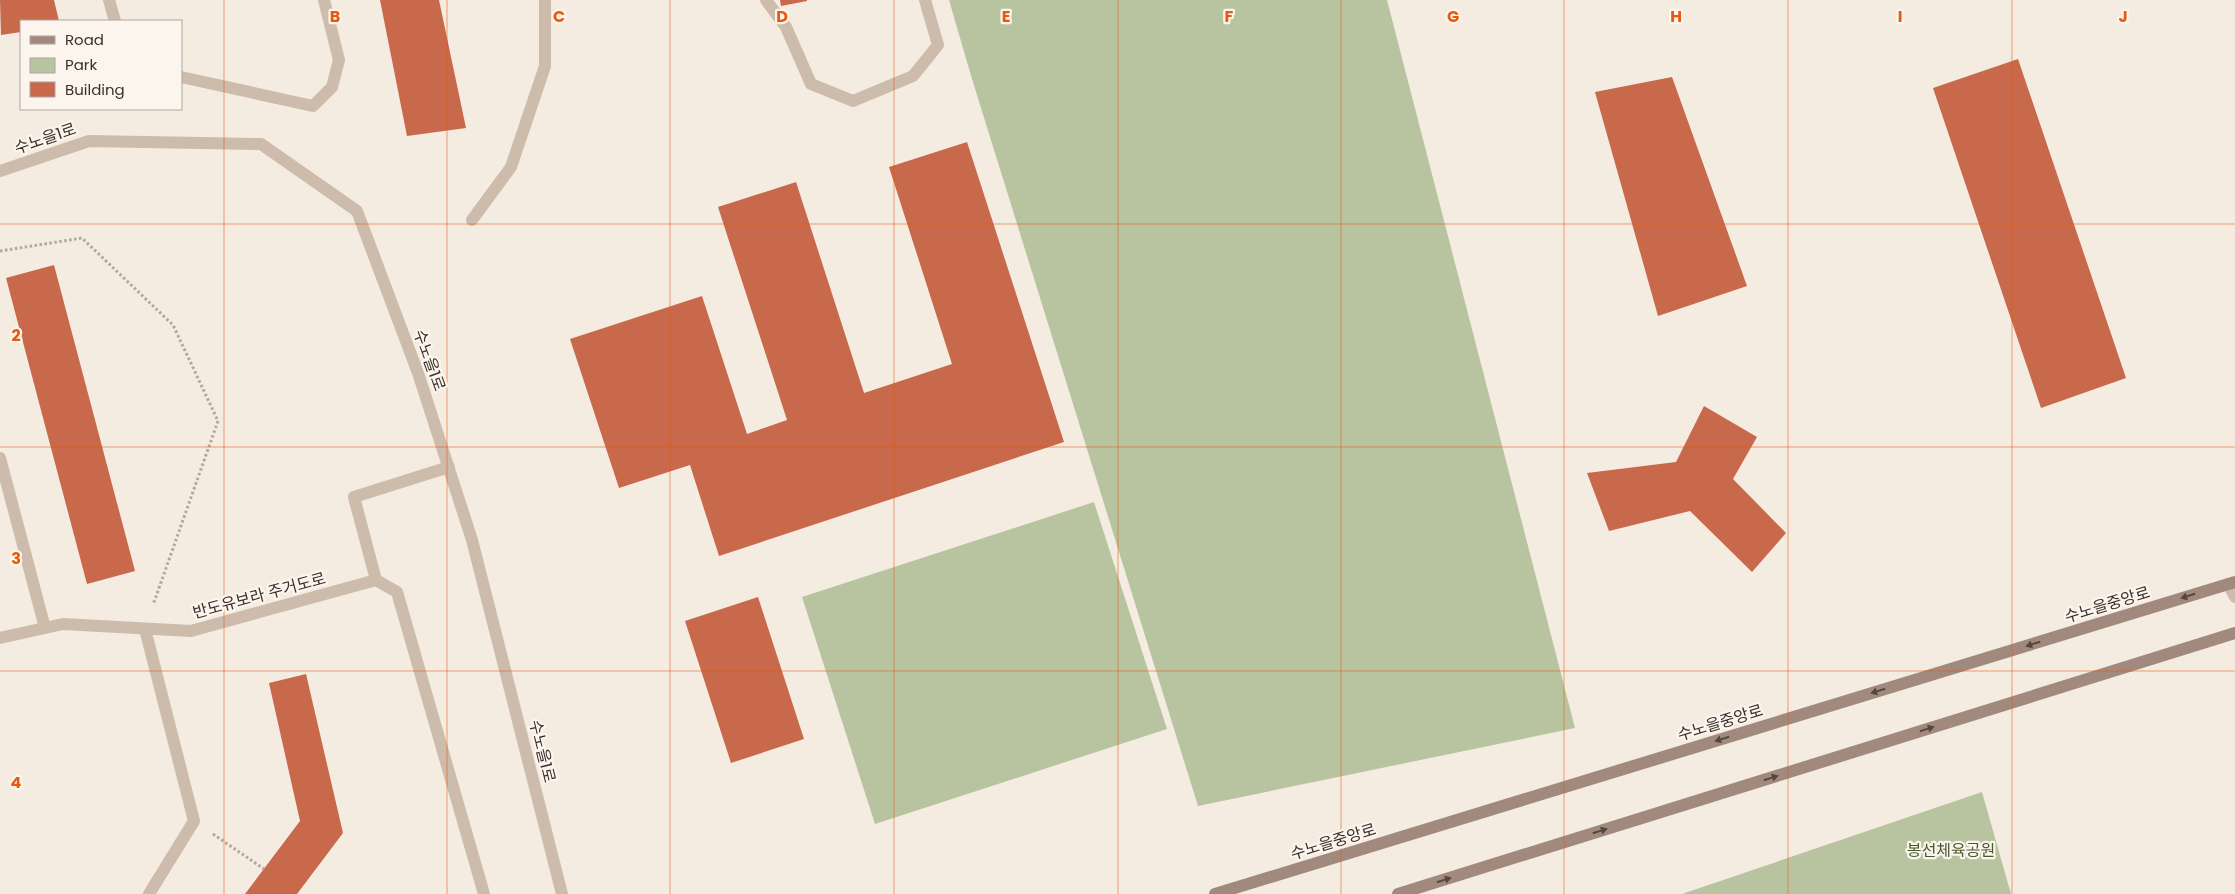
<svg xmlns="http://www.w3.org/2000/svg" width="2235" height="894" font-family="Poppins,'Noto Sans KR',sans-serif">
  <rect width="100%" height="100%" fill="#f4ebe1"/>
  <!-- green -->
  <path fill="#b8c4a0" d="M 949,0 L 1387,0 L 1575,728 L 1198,806 L 972,79 Z
    M 1094,502 L 1167,729 L 875,824 L 802,597 Z
    M 1982,792 L 2011,894 L 1682,894 Z"/>
  <!-- building -->
  <path fill="#c8694b" d="M 0,0 L 54,0 L 59,21 L 21,21 L 21,32 L 1,35 Z
    M 380,0 L 439,0 L 466,128 L 407,136 Z
    M 780,0 L 807,0 L 807,1 L 781,6 Z
    M 2018,59 L 2126,378 L 2041,408 L 1933,88 Z
    M 1672,77 L 1747,286 L 1658,316 L 1595,92 Z
    M 967,142 L 1064,442 L 719,556 L 690,465 L 619,488 L 570,339 L 702,296 L 747,434 L 787,420 L 718,207 L 796,182 L 864,393 L 952,364 L 889,167 Z
    M 54,265 L 135,571 L 87,584 L 6,278 Z
    M 1704,406 L 1757,437 L 1733,479 L 1786,533 L 1752,572 L 1690,511 L 1609,531 L 1587,473 L 1676,462 Z
    M 758,597 L 804,739 L 731,763 L 685,621 Z
    M 306,674 L 343,833 L 297,894 L 245,894 L 300,821 L 269,683 Z"/>
  <g fill="none" stroke-linecap="round" stroke-linejoin="round">
    <!-- path -->
    <path stroke="#b9a596" stroke-width="3" stroke-dasharray="2.5 2.5" stroke-linecap="butt" d="M 0,251 L 82,238 L 173,325 L 218,421 L 153,605
      M 213,834 L 264,869"/>
    <!-- service -->
    <path stroke="#cdbbac" stroke-width="12" d="M 109,0 L 115,21
      M 766,0 L 786,27 L 811,84 L 853,101 L 913,76 L 938,45 L 925,0
      M 181,77 L 313,106 L 332,87 L 339,60 L 324,0
      M 472,220 L 511,167 L 545,66 L 545,0
      M 0,458 L 45,628
      M 449,467 L 354,497 L 376,580 L 397,592 L 484,894
      M 145,629 L 194,821 L 149,894
      M 0,638 L 63,624 L 191,631 L 376,580"/>
    <!-- minor -->
    <path stroke="#cdbbac" stroke-width="12" d="M 2228,584 L 2235,597"/>
    <!-- tertiary -->
    <path stroke="#cdbbac" stroke-width="12" d="M 0,171 L 89,141 L 261,144 L 357,211 L 418,373 L 472,540 L 562,894"/>
    <!-- secondary -->
    <path stroke="#a18a7d" stroke-width="12" d="M 1215,894 L 2235,582
      M 1398,894 L 2235,633"/>
  </g>
  <!-- one-way arrows -->
  <defs><path id="oneway-solid" d="M-6-.8H1V-3.2L6.5 0L1 3.2V.8H-6Z" transform="scale(1.25)"/></defs>
  <g fill="#544640">
    <use href="#oneway-solid" transform="translate(2188 596) rotate(163)"/>
    <use href="#oneway-solid" transform="translate(2033 644) rotate(163)"/>
    <use href="#oneway-solid" transform="translate(1878 691) rotate(163)"/>
    <use href="#oneway-solid" transform="translate(1927 729) rotate(-17)"/>
    <use href="#oneway-solid" transform="translate(1722 739) rotate(163)"/>
    <use href="#oneway-solid" transform="translate(1771 778) rotate(-17)"/>
    <use href="#oneway-solid" transform="translate(1600 831) rotate(-17)"/>
    <use href="#oneway-solid" transform="translate(1444 880) rotate(-17)"/>
  </g>
  <!-- grid -->
  <path fill="none" stroke="#e8590c" stroke-width="1" stroke-opacity="0.55" d="M 224,0 L 224,894M 447,0 L 447,894M 670,0 L 670,894M 894,0 L 894,894M 1118,0 L 1118,894M 1341,0 L 1341,894M 1564,0 L 1564,894M 1788,0 L 1788,894M 2012,0 L 2012,894M 0,224 L 2235,224M 0,447 L 2235,447M 0,671 L 2235,671"/>
  <g text-anchor="middle" stroke-width="4.5" stroke-linejoin="round" paint-order="stroke">
    <!-- street labels -->
    <g font-size="16" fill="#3b302b" stroke="#fbf5ee">
      <text transform="translate(45 138) rotate(-19)" y="6">수노을1로</text>
      <text transform="translate(430 360) rotate(70)" y="6">수노을1로</text>
      <text transform="translate(259 595) rotate(-15)" y="6">반도유보라 주거도로</text>
      <text transform="translate(2107 604) rotate(-17)" y="6">수노을중앙로</text>
      <text transform="translate(1720 722) rotate(-17)" y="6">수노을중앙로</text>
      <text transform="translate(543 751) rotate(76)" y="6">수노을1로</text>
      <text transform="translate(1333 841) rotate(-17)" y="6">수노을중앙로</text>
    </g>
    <!-- park labels -->
    <g font-size="16" fill="#4a5a2e" stroke="#fbf5ee">
      <text x="1951" y="856">봉선체육공원</text>
    </g>
  </g>
  <g font-size="16" text-anchor="middle" font-weight="bold" fill="#e8590c" stroke="#fbf5ee" stroke-width="4.5" stroke-linejoin="round" paint-order="stroke">
    <text x="335" y="22">B</text>
    <text x="559" y="22">C</text>
    <text x="782" y="22">D</text>
    <text x="1006" y="22">E</text>
    <text x="1229" y="22">F</text>
    <text x="1453" y="22">G</text>
    <text x="1676" y="22">H</text>
    <text x="1900" y="22">I</text>
    <text x="2123" y="22">J</text>
    <text x="16" y="341">2</text>
    <text x="16" y="564">3</text>
    <text x="16" y="788">4</text>
  </g>
  <!-- legend -->
  <rect x="20" y="20" width="162" height="90" fill="#fbf5ee" stroke="#aea6a0"/>
  <rect x="30" y="36" width="25" height="8" fill="#a18a7d" stroke="#aea6a0"/>
  <text x="65" y="45" font-size="15" fill="#3b302b">Road</text>
  <rect x="30" y="58" width="25" height="15" fill="#b8c4a0" stroke="#aea6a0"/>
  <text x="65" y="70" font-size="15" fill="#3b302b">Park</text>
  <rect x="30" y="82" width="25" height="15" fill="#c8694b" stroke="#aea6a0"/>
  <text x="65" y="95" font-size="15" fill="#3b302b">Building</text>
</svg>
